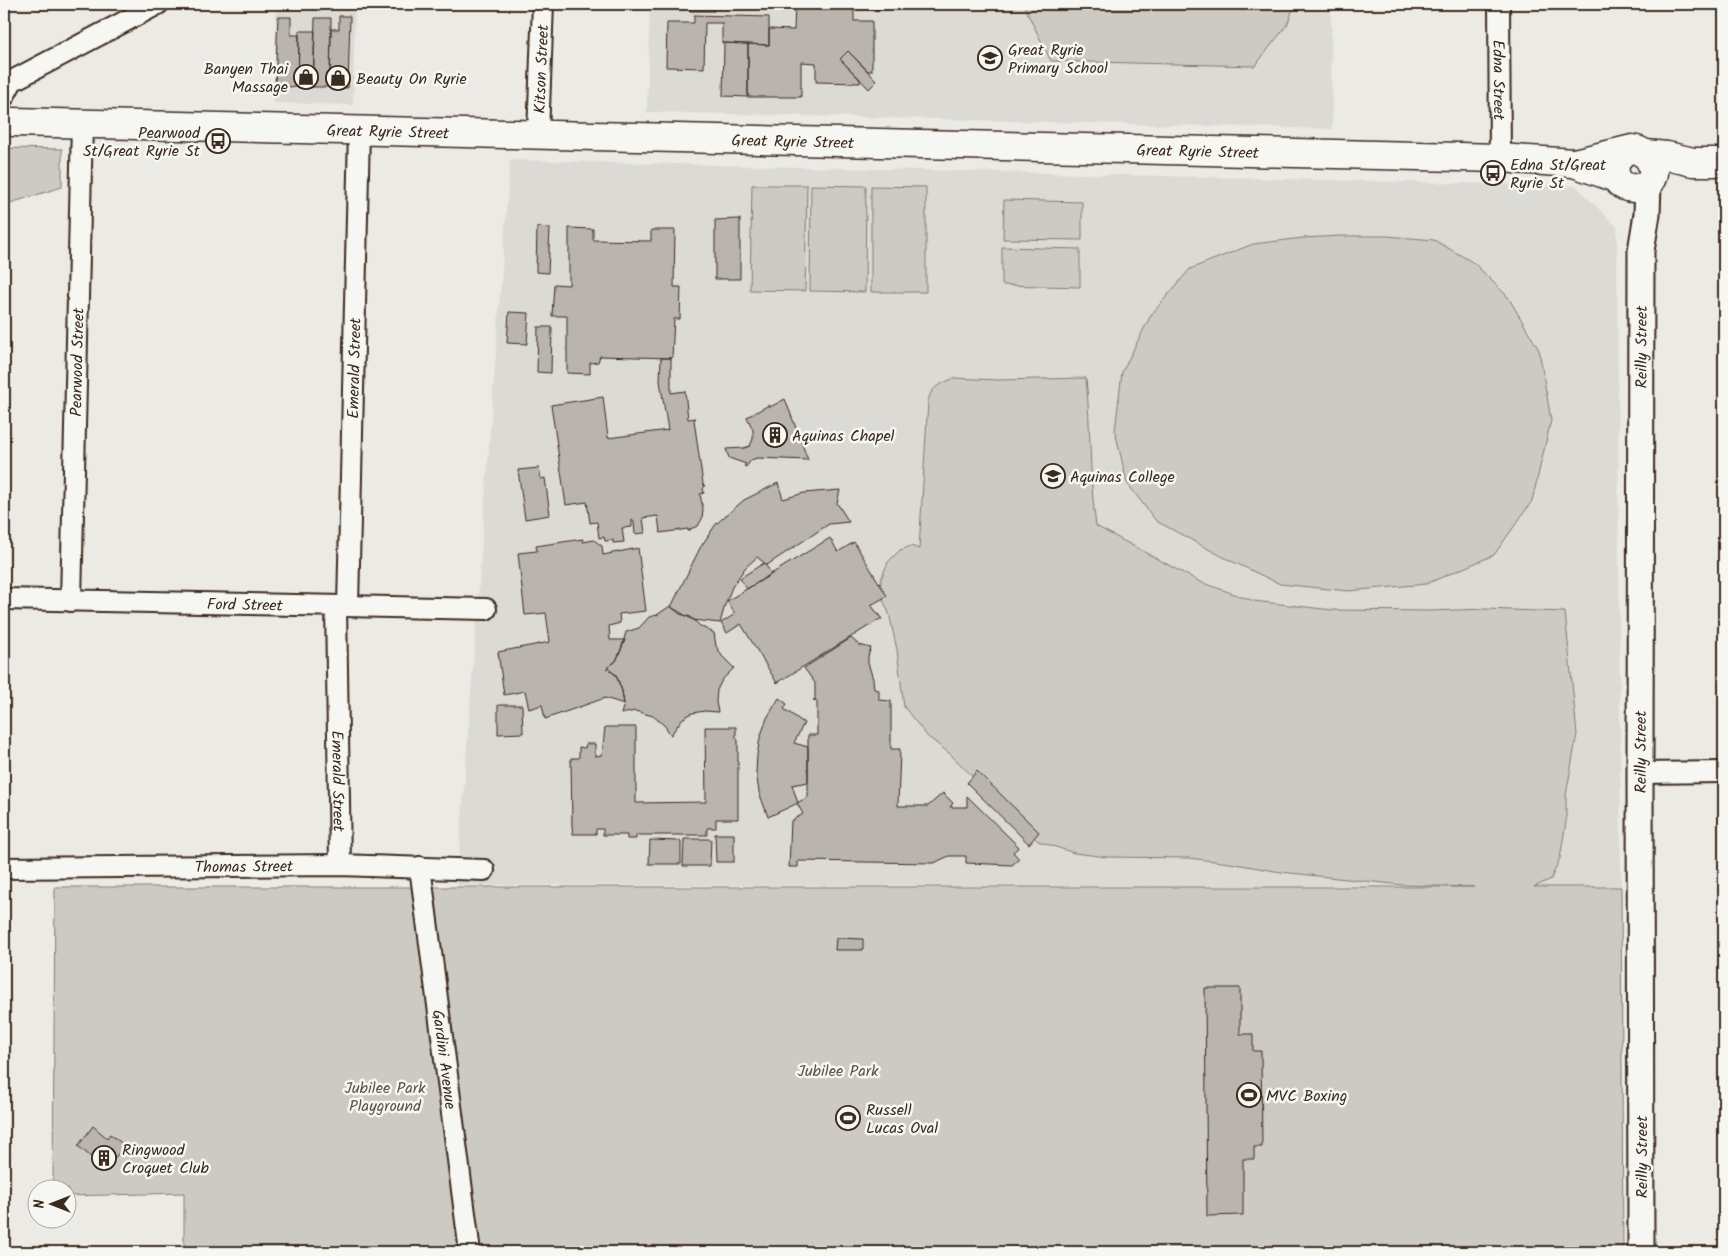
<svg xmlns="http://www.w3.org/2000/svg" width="1728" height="1256" font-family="Kalam,sans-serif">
  <rect width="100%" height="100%" fill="#ebeae5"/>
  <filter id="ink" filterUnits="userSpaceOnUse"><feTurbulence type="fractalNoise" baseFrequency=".02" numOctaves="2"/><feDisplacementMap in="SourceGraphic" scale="10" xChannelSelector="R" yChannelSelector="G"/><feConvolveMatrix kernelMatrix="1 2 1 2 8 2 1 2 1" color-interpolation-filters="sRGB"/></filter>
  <g filter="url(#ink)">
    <!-- built -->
    <path fill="#dcdad4" d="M 276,4 L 355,4 L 353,105 L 274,103 Z
      M 650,4 L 1331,4 L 1332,129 L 647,112 Z
      M 510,160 L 1576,186 L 1617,227 L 1621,887 L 457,885 Z"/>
    <!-- green -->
    <path fill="#cdcac4" stroke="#847a71" d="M 1023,4 L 1295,4 L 1287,25 L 1255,66 L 1051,61 Z
      M 4,148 L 62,149 L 62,187 L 4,205 Z
      M 752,185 L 807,185 L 805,291 L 750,290 Z
      M 811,185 L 866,186 L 865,292 L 810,291 Z
      M 871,186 L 926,187 L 926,292 L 871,292 Z
      M 1004,200 L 1082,202 L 1082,240 L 1003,239 Z
      M 1342,236 L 1387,236 L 1434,240 L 1474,263 L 1508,297 L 1539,350 L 1551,420 L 1532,501 L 1494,555 L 1426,584 L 1348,591 L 1280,584 L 1227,559 L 1156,521 L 1127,483 L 1115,431 L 1122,372 L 1151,315 L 1190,269 L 1253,244 L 1303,238 Z
      M 1002,247 L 1080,249 L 1080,287 L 1002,285 Z
      M 954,378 L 998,380 L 1086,378 C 1091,427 1089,477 1096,526 L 1200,582 L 1254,601 L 1332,610 L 1430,611 L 1485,609 L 1565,612 L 1577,734 L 1566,795 L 1566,822 L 1560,858 L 1551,879 L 1534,887 L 1621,887 L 1623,1252 L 184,1252 L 184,1193 L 68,1196 L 68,1188 L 53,1188 L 55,887 L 1474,887 L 1403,885 L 1281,872 L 1230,863 L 1189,858 L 1107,857 L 1074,853 L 1038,841 L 949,753 L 927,736 L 904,707 L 897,650 L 889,613 L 880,593 L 881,579 L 888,562 L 900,550 L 911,546 L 919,549 L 928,401 C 932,385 940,385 954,378 Z"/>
    <!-- building -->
    <path fill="#bab4ae" stroke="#3b2a1e" d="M 668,4 L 718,4 L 713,5 L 714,11 L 690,11 L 690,6 L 668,5 Z
      M 795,4 L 840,5 L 840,4 L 851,4 L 851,9 L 854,9 L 854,21 L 872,21 L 872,71 L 868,71 L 848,51 L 840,59 L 860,79 L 860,83 L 816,82 L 816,63 L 801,62 L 801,97 L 748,97 L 748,44 L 769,45 L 769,29 L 794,30 Z
      M 851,4 L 880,4 L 880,10 L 851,9 Z
      M 694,15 L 769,17 L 769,45 L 722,43 L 722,23 L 705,23 L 704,68 L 666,67 L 667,23 L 694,23 Z
      M 339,16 L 350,16 L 348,88 L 330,87 L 331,29 L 339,29 Z
      M 278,17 L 291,17 L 291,35 L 299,35 L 298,87 L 275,86 Z
      M 315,18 L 331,18 L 330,87 L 313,87 Z
      M 299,31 L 315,31 L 313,87 L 298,87 Z
      M 724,43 L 748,44 L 748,97 L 723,96 Z
      M 848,51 L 877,81 L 869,89 L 840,59 Z
      M 740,219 L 740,279 L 715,279 L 715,220 Z
      M 537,227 L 550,228 L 548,273 L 536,272 Z
      M 569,228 L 593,229 L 593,240 L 651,241 L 651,230 L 675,230 L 674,287 L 681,287 L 680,319 L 674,319 L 672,358 L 600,356 L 598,362 L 590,363 L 590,374 L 567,373 L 567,316 L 552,316 L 554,284 L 569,285 Z
      M 509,312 L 529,313 L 527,344 L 507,343 Z
      M 538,327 L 552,327 L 551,373 L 537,372 Z
      M 661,358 L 671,358 L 671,393 L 685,391 L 688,419 L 696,418 L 694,420 L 703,484 L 705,486 L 703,489 L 704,493 L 700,494 L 703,509 L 702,519 L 698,526 L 690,529 L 690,531 L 688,531 L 688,529 L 660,533 L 658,516 L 643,518 L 645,533 L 635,534 L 634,522 L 632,520 L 632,527 L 622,528 L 624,542 L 613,543 L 613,540 L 605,541 L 604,537 L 599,538 L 597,522 L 590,523 L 587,502 L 566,505 L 551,405 L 603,397 L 608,438 L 668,430 L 660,381 Z
      M 785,399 L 808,460 L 757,458 L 751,460 L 746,467 L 744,466 L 746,464 L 729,458 L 726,449 L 744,448 L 750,446 L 753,439 L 753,430 L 747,417 L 769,405 L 770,407 Z
      M 539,468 L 541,479 L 545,478 L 550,515 L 525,519 L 518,470 Z
      M 778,483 L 783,499 L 804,493 L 840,490 L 837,503 L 849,522 L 829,524 L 767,565 L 757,557 L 745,568 L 732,587 L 725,605 L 720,623 L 693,620 L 671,607 L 700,548 L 716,524 L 744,500 Z
      M 830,538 L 838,552 L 854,542 L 887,596 L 871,605 L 882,619 L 880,619 L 777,683 L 741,624 L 727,633 L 721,623 L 735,614 L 727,601 Z
      M 583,539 L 583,542 L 594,540 L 602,546 L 603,555 L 638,548 L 646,611 L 619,614 L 620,623 L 609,626 L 610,640 L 625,640 L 616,661 L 607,668 L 616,675 L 622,691 L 624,704 L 605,698 L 545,719 L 542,705 L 529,709 L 525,691 L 504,695 L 498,652 L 550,642 L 546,613 L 525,615 L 518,553 L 537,551 L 536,546 Z
      M 764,563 L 772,574 L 747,589 L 740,578 Z
      M 670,606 L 680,614 L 691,617 L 700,626 L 714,633 L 716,646 L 722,656 L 734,668 L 722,680 L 717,690 L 716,702 L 718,712 L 705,711 L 692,713 L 682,719 L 671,735 L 664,725 L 653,716 L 635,711 L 621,714 L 624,704 L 622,691 L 616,675 L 607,668 L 616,661 L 621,650 L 626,632 L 639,628 L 649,617 L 657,615 Z
      M 851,638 L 859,645 L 871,648 L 868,656 L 868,663 L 873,679 L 874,689 L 879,690 L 879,700 L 891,701 L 891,749 L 900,749 L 898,806 L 928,806 L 943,793 L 953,803 L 950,807 L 967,807 L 967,796 L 1019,847 L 1013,852 L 1019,859 L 1012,865 L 966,863 L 966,856 L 949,856 L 934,863 L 798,861 L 798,867 L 789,867 L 791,821 L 803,814 L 797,803 L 808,797 L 808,735 L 817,735 L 817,701 L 813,700 L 815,700 L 815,683 L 804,668 Z
      M 779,698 L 787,704 L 784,709 L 804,723 L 794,743 L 808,747 L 808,782 L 792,785 L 798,803 L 768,817 L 759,792 L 756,772 L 757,755 L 760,738 L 767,718 Z
      M 498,705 L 522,705 L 523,733 L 498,734 Z
      M 605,727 L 636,727 L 636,803 L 706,802 L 705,727 L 736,727 L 736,738 L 738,740 L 738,819 L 716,819 L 716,828 L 707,828 L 707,835 L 636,835 L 636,839 L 627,839 L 627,835 L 603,835 L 603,829 L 596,829 L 596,834 L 573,834 L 572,827 L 571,758 L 579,758 L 579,747 L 585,748 L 586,744 L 595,744 L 595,756 L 602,755 Z
      M 977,771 L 1039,832 L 1029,844 L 967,783 Z
      M 715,834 L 734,834 L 734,862 L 716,862 Z
      M 684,839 L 711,839 L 710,866 L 683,866 Z
      M 650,840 L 681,841 L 681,864 L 649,864 Z
      M 836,938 L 863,939 L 863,950 L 835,950 Z
      M 1205,988 L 1240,988 L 1240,1034 L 1253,1034 L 1253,1051 L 1261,1051 L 1262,1147 L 1254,1147 L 1254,1159 L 1243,1159 L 1243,1215 L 1207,1216 Z
      M 93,1126 L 107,1138 L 110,1134 L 125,1146 L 105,1169 L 78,1146 Z"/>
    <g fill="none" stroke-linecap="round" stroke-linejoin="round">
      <defs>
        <g id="minor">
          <path id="s1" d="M 1499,4 L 1500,158"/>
          <path d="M 4,96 L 12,81 L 158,4"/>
          <path id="s2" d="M 538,134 L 543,4"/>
          <path id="s3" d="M 4,599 L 486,609"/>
          <path id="s4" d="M 71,601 L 82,124"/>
          <path id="s5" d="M 336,606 L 340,865"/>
          <path id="s6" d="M 348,606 L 359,131"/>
          <path d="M 1640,773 L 1724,772"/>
          <path id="s7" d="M 420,867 L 470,1252"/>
          <path id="s8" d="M 4,868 L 340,865 L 484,870"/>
        </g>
        <g id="tertiary">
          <path id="s9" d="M 1641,1252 L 1640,773 L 1641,251 L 1647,214 L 1648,184"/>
        </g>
        <g id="secondary">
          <path id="s10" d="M 13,122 L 1500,158 L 1574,163 L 1616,178"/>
          <path d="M 1645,154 L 1667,156 L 1693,162 L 1724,162"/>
          <path d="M 1574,163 L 1632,149 C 1655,152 1661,181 1641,187 C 1616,194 1605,166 1625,151"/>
        </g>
      </defs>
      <!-- minor casing -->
      <use href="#minor" stroke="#3b2a1e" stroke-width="24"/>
      <!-- tertiary casing -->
      <use href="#tertiary" stroke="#3b2a1e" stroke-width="29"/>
      <!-- secondary casing -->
      <use href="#secondary" stroke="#3b2a1e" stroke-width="31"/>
      <!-- minor -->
      <use href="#minor" stroke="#f6f6f2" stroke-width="20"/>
      <!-- tertiary -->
      <use href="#tertiary" stroke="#f6f6f2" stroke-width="25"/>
      <!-- secondary -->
      <use href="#secondary" stroke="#f6f6f2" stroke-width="28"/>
    </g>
  </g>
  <!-- icons -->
  <defs>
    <symbol id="school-ring" viewBox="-11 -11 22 22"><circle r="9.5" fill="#f6f6f2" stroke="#3b2a1e" stroke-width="1.5"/><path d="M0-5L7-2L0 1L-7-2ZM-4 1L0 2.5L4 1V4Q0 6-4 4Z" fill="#3b2a1e"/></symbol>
    <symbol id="shop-ring" viewBox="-11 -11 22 22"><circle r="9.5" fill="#f6f6f2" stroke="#3b2a1e" stroke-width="1.5"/><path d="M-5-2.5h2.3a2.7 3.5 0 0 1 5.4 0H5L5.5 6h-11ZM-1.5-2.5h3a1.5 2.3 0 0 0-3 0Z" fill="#3b2a1e"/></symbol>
    <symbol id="bus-ring" viewBox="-11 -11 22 22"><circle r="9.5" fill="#f6f6f2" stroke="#3b2a1e" stroke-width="1.5"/><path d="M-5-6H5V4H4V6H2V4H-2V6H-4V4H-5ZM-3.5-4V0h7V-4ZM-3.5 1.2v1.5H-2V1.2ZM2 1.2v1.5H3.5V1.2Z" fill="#3b2a1e"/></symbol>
    <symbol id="building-ring" viewBox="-11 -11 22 22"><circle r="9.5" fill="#f6f6f2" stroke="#3b2a1e" stroke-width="1.5"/><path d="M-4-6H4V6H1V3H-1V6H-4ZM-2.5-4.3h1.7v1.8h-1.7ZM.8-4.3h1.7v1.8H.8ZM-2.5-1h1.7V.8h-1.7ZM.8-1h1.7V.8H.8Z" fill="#3b2a1e"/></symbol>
    <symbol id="stadium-ring" viewBox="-11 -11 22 22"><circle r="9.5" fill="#f6f6f2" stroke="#3b2a1e" stroke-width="1.5"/><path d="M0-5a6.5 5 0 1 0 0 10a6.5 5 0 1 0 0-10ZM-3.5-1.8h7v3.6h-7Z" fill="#3b2a1e"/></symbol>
  </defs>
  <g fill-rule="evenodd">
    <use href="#school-ring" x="976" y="44" width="28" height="28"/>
    <use href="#shop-ring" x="292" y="63" width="28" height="28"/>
    <use href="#shop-ring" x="324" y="64" width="28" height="28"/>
    <use href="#bus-ring" x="204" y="127" width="28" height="28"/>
    <use href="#bus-ring" x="1479" y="159" width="28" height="28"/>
    <use href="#building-ring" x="761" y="421" width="28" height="28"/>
    <use href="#school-ring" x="1039" y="462" width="28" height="28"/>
    <use href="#stadium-ring" x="1235" y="1081" width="28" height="28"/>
    <use href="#stadium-ring" x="834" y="1104" width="28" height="28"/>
    <use href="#building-ring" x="90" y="1144" width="28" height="28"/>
  </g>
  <g text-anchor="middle" stroke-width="5" stroke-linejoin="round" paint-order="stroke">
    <!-- poi labels -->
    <g font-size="16" fill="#3b2a1e" stroke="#f6f6f2" text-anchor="start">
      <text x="1008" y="55">Great Ryrie<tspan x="1008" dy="18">Primary School</tspan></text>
      <text x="288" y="74" text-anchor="end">Banyen Thai<tspan x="288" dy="18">Massage</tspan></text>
      <text x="356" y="84">Beauty On Ryrie</text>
      <text x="200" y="138" text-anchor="end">Pearwood<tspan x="200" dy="18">St/Great Ryrie St</tspan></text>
      <text x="1510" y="170">Edna St/Great<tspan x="1510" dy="18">Ryrie St</tspan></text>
      <text x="792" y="441">Aquinas Chapel</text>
      <text x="1070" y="482">Aquinas College</text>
      <text x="1266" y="1101">MVC Boxing</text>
      <text x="866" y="1115">Russell<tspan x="866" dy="18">Lucas Oval</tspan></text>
      <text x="122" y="1155">Ringwood<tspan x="122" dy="18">Croquet Club</tspan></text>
    </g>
    <!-- street labels -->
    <g font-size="16" fill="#3b2a1e" stroke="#f6f6f2">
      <text dy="6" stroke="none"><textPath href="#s2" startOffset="65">Kitson Street</textPath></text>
      <text dy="6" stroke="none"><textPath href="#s1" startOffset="76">Edna Street</textPath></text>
      <text dy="6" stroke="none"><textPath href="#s10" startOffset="375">Great Ryrie Street</textPath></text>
      <text dy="6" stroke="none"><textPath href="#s10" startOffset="780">Great Ryrie Street</textPath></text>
      <text dy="6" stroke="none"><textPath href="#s10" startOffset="1185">Great Ryrie Street</textPath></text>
      <text dy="6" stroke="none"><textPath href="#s9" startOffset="905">Reilly Street</textPath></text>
      <text dy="6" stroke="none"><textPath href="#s4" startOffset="239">Pearwood Street</textPath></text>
      <text dy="6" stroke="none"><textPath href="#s6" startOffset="238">Emerald Street</textPath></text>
      <text dy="6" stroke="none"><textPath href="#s3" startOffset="241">Ford Street</textPath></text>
      <text dy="6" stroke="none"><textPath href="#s9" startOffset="500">Reilly Street</textPath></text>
      <text dy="6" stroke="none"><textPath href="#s5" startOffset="175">Emerald Street</textPath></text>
      <text dy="6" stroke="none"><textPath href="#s8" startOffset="240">Thomas Street</textPath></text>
      <text dy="6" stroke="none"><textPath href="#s7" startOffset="194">Gardini Avenue</textPath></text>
      <text transform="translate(1641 1157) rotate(-90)" y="6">Reilly Street</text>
    </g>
    <!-- park labels -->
    <g font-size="16" fill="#605248" stroke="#f6f6f2">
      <text x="838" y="1076">Jubilee Park</text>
      <text x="385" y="1093">Jubilee Park<tspan x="385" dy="18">Playground</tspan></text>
    </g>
  </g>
  <!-- margin -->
  <rect width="1728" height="1256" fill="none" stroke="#f6f6f2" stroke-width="20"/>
  <rect x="10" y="10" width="1708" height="1236" fill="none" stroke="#3b2a1e" stroke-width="2" filter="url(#ink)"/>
  <!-- north arrow -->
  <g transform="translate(52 1204) rotate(270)"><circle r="24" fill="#f6f6f2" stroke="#aba49d"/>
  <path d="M0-4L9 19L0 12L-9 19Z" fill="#3b2a1e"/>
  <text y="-8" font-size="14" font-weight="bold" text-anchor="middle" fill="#3b2a1e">N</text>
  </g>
</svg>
